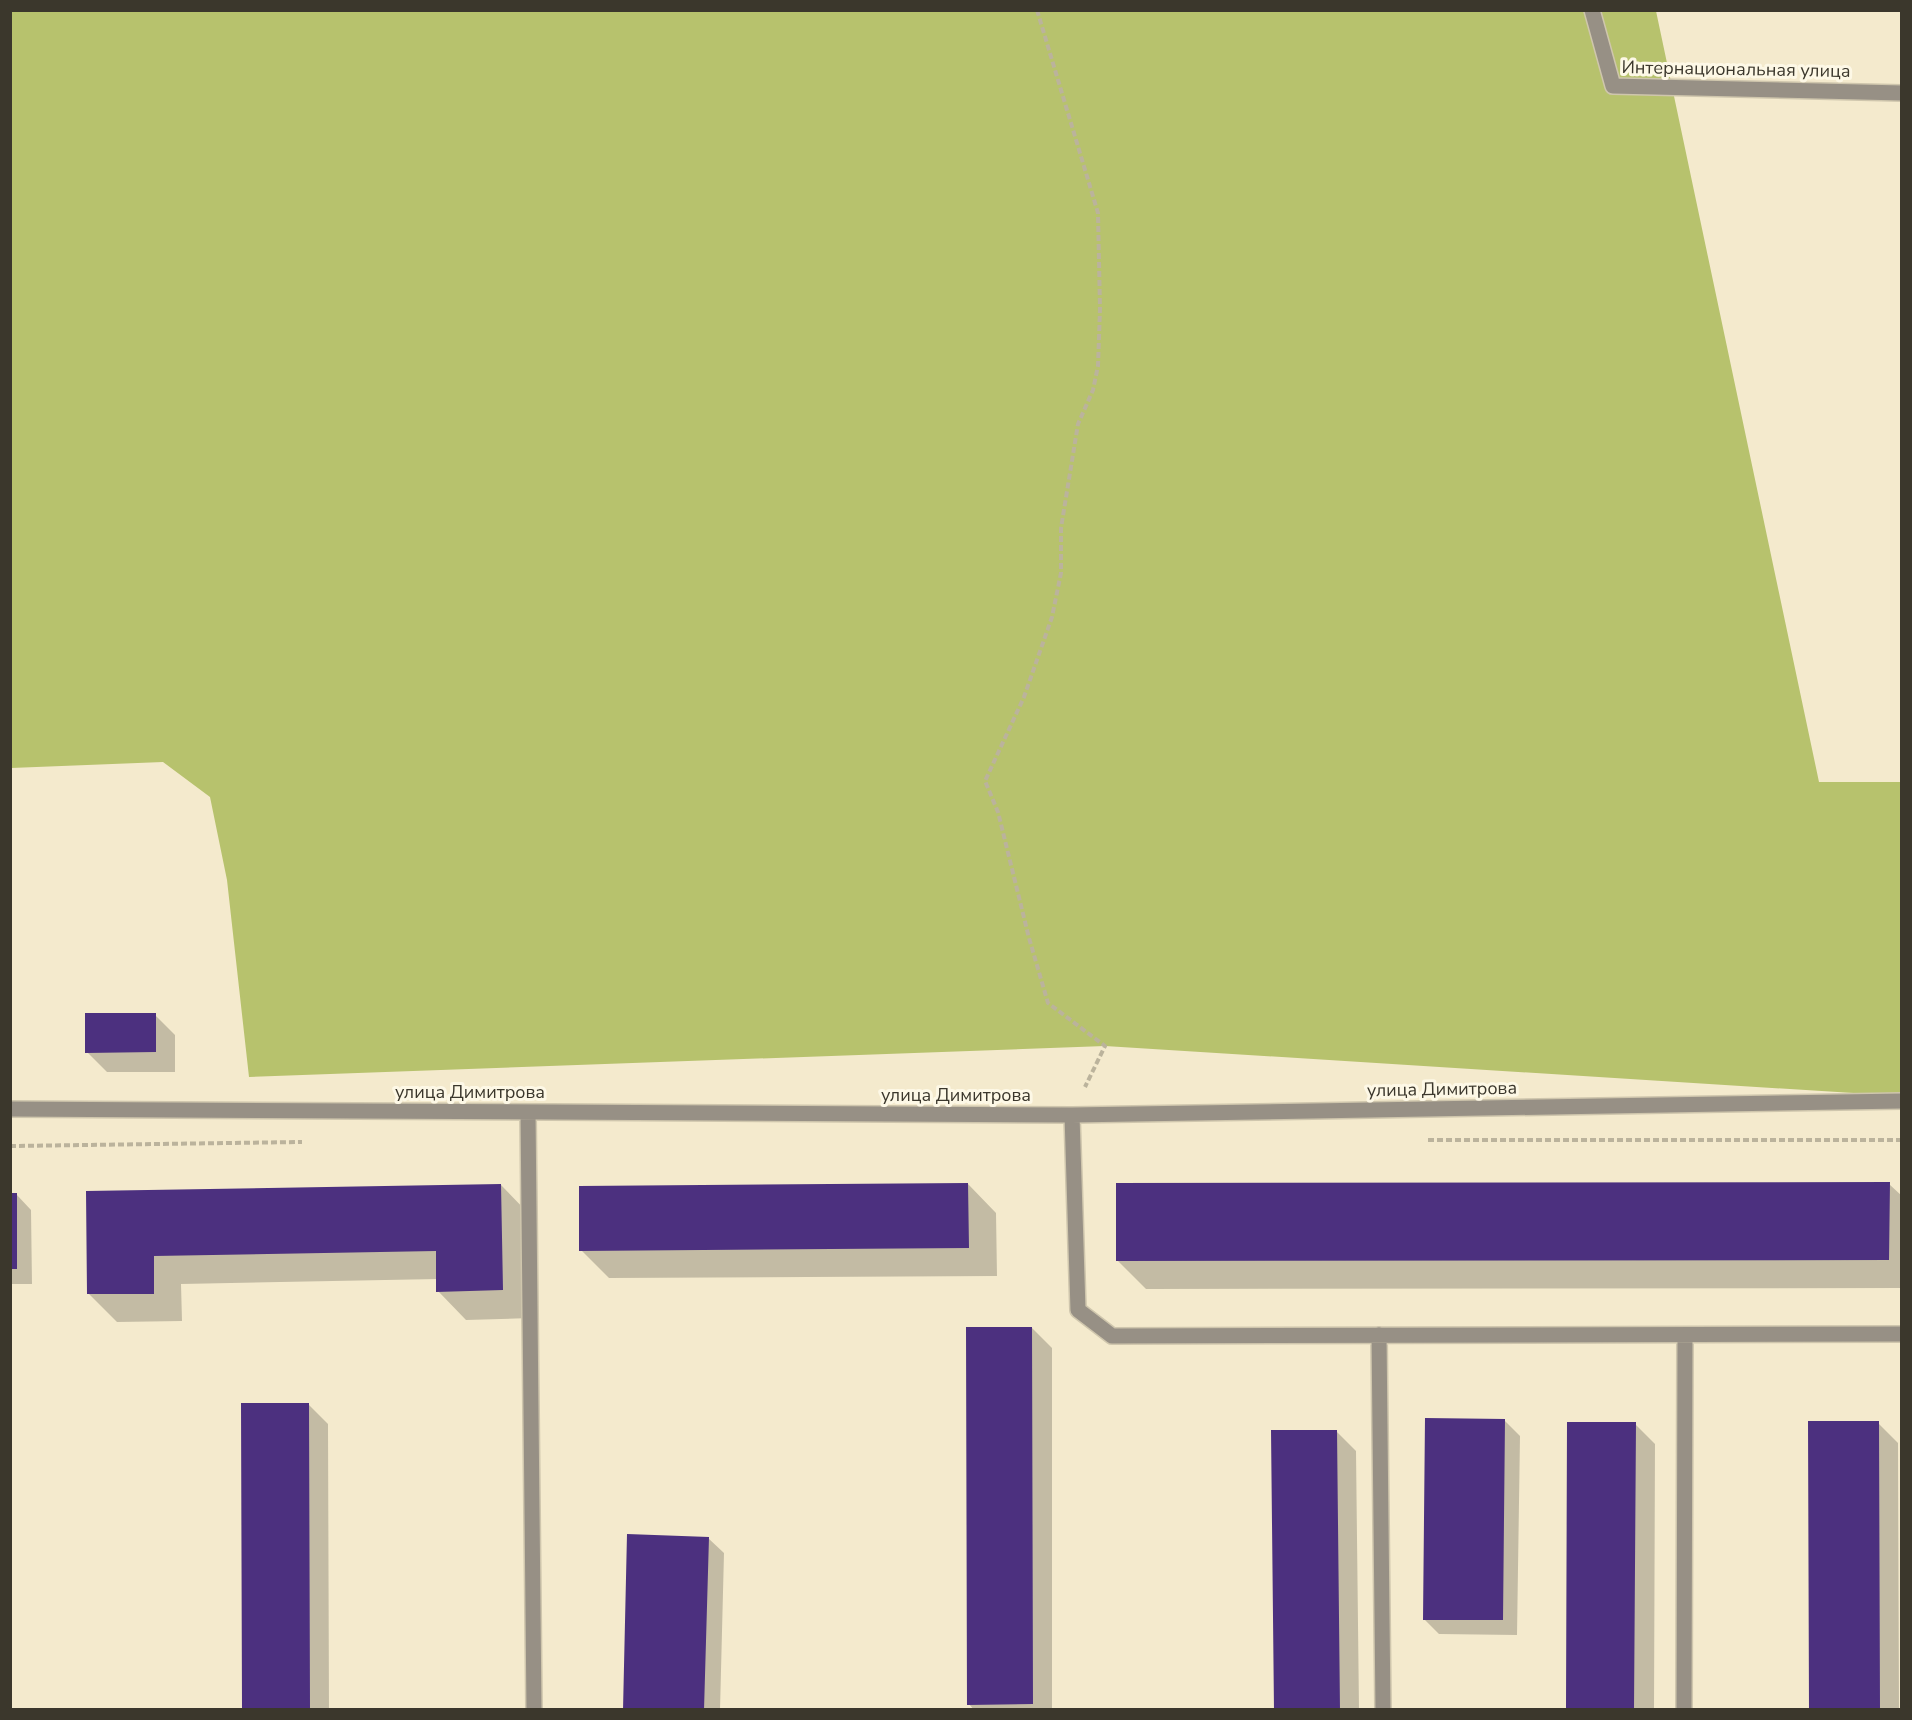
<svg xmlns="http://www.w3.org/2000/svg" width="1912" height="1720" font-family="'Nunito Sans',sans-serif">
  <rect width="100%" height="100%" fill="#f4eacd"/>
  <!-- green -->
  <path fill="#b7c26d" d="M 10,11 L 1656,11 L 1819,782 L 1901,782 L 1901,1096 L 1105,1046 L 249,1077 L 227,880 L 210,797 L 163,762 L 11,768 Z"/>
  <!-- shadow -->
  <path fill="#0003" d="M 155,1015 L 175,1035 L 175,1072 L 107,1072 L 87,1052 Z
    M 968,1184 L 996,1213 L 997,1276 L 609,1278 L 581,1250 Z
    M 1889,1184 L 1902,1196 L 1902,1288 L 1146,1289 L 1118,1261 Z
    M 501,1185 L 529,1214 L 531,1318 L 466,1320 L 438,1291 L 438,1279 L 181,1284 L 182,1321 L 117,1322 L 89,1294 L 87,1193 Z
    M 10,1194 L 16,1194 L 31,1210 L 32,1284 L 10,1284 Z
    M 1032,1328 L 1052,1348 L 1052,1710 L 974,1710 L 969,1704 Z
    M 308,1404 L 328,1424 L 329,1710 L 243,1710 Z
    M 1504,1420 L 1520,1436 L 1517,1635 L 1439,1634 L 1424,1619 Z
    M 1878,1423 L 1898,1443 L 1899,1710 L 1810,1710 Z
    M 1635,1424 L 1655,1444 L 1654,1710 L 1567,1710 Z
    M 1336,1431 L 1356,1451 L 1359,1710 L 1276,1710 Z
    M 708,1538 L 724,1553 L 720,1710 L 624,1710 Z"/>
  <!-- building -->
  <path fill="#4c307f" d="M 85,1013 L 156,1013 L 156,1052 L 85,1053 Z
    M 1890,1182 L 1889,1260 L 1116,1261 L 1116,1183 Z
    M 968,1183 L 969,1248 L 579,1251 L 579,1186 Z
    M 501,1184 L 503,1290 L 436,1292 L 436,1251 L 154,1256 L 154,1294 L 87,1294 L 86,1191 Z
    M 10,1193 L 17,1193 L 17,1269 L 10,1269 Z
    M 966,1327 L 1032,1327 L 1033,1704 L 967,1705 Z
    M 241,1403 L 309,1403 L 310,1710 L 242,1710 Z
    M 1425,1418 L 1505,1419 L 1503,1620 L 1423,1620 Z
    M 1808,1421 L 1879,1421 L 1880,1710 L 1809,1710 Z
    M 1567,1422 L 1636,1422 L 1634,1710 L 1566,1710 Z
    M 1271,1430 L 1337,1430 L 1340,1710 L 1274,1710 Z
    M 627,1534 L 709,1537 L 704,1710 L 623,1710 Z"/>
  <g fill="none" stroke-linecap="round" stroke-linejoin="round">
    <defs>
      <path id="minor" d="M 1592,10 L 1613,86 L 1902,93
        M 10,1109 L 1072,1115 L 1902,1101
        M 528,1112 L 534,1710
        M 1072,1115 L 1078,1310 L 1112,1336 L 1902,1334
        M 1379,1335 L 1383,1710
        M 1684,1710 L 1685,1335"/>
    </defs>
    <!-- minor casing -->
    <use href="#minor" stroke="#cfc6ad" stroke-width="18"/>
    <!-- path -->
    <path stroke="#bbb39c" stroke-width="4" stroke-dasharray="6 3" stroke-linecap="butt" d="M 1037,10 L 1098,213 L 1100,309 L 1098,366 L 1093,390 L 1078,424 L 1061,528 L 1061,573 L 1052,617 L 1024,697 L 985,781 L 998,812 L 1029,938 L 1048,1003 L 1105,1046 L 1085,1087
      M 1428,1140 L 1902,1140
      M 10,1146 L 302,1142"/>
    <!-- minor -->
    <use href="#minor" stroke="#979085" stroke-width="15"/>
  </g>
  <g text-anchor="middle" stroke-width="6" stroke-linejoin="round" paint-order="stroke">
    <!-- street labels -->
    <g font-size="18" fill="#3b372c" stroke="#fdf8e6">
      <text transform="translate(1736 69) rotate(1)" y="6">Интернациональная улица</text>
      <text transform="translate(1442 1089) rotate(-1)" y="6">улица Димитрова</text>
      <text x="470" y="1098">улица Димитрова</text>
      <text x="956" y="1101">улица Димитрова</text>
    </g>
  </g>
  <!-- border -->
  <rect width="1912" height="1720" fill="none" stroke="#3b372c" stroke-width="24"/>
</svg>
